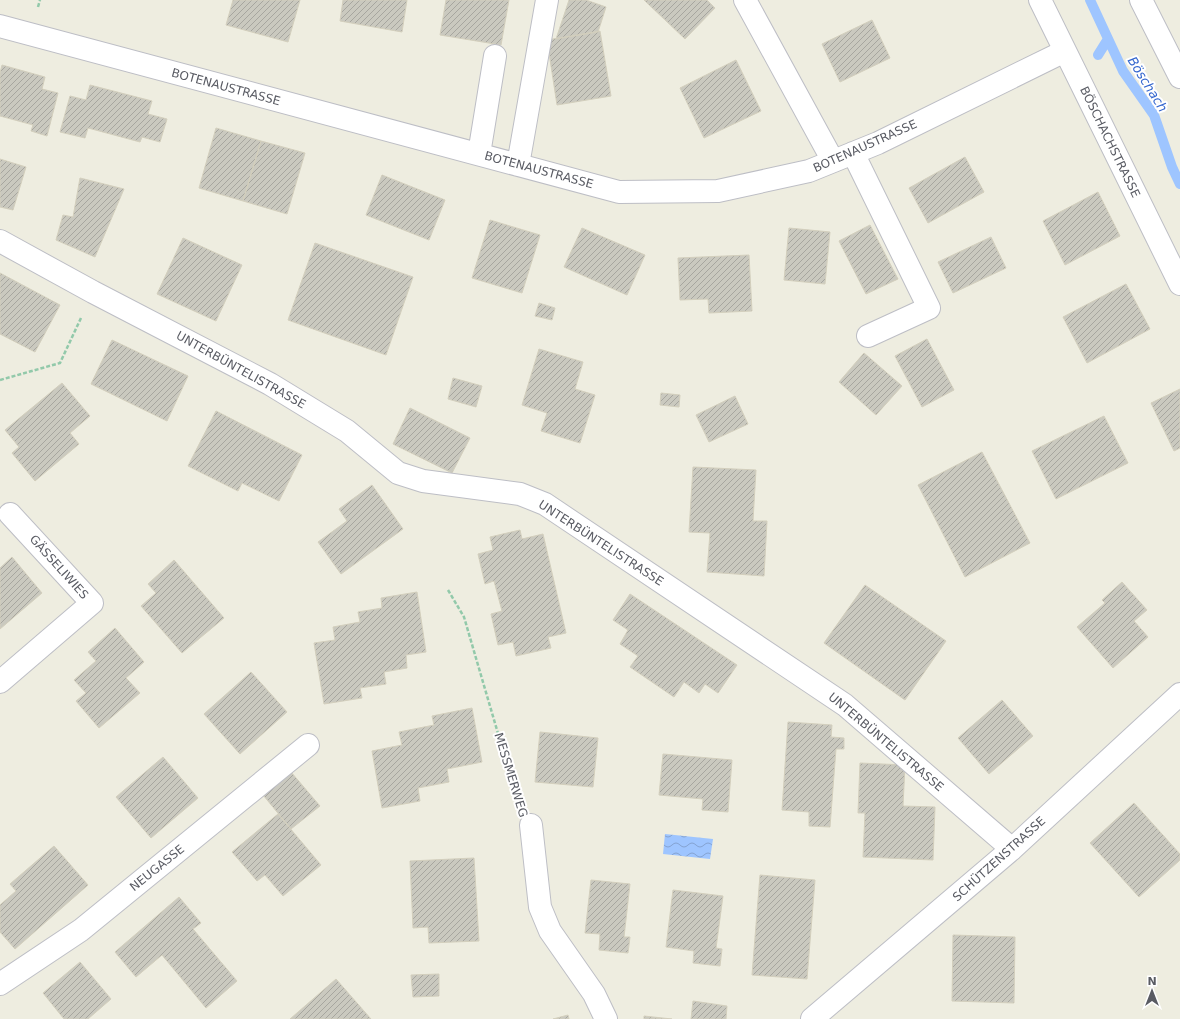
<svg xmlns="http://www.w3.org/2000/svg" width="1180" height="1019" font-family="'DejaVu Sans',sans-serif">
  <defs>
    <pattern id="water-waves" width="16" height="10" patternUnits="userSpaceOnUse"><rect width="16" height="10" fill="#9ec5ff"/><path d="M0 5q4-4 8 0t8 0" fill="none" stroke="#84a3d2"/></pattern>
    <pattern id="building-hatch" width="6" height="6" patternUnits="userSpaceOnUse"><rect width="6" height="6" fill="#cac9bf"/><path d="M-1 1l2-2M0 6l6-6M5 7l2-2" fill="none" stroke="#a7a69f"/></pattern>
  </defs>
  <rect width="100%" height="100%" fill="#eeede0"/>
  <!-- water -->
  <path fill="url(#water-waves)" d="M 665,834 L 713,839 L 710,859 L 663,854 Z"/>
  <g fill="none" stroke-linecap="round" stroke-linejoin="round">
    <!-- stream -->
    <path stroke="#9ec5ff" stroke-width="10" d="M 1090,0 L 1123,71 L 1154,115 L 1172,167 L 1180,184
      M 1098,55 L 1108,39"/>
  </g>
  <!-- building -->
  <path fill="url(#building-hatch)" stroke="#d3cfbd" d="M 233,0 L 300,0 L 288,42 L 226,25 Z
    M 343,0 L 407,0 L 402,32 L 340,21 Z
    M 446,0 L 509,0 L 501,45 L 440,35 Z
    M 569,0 L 586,0 L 606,7 L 598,32 L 556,39 Z
    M 644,0 L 707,0 L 715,8 L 685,39 Z
    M 872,20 L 890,58 L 840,82 L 822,44 Z
    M 600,31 L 611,96 L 557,105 L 547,40 Z
    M 736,60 L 761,111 L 704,138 L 680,88 Z
    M 2,65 L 45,77 L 42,89 L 58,93 L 47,136 L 31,131 L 33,125 L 0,116 L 0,73 Z
    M 90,85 L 152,101 L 148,114 L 167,119 L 160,142 L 142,137 L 140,142 L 88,128 L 85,138 L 60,132 L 70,96 L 86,100 Z
    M 216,128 L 261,141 L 243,201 L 199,188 Z
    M 261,141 L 305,153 L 287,214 L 243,201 Z
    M 965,157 L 984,192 L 928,223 L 909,188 Z
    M 0,159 L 26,167 L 13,210 L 0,207 Z
    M 382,175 L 445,200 L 429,240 L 366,215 Z
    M 80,178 L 124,189 L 95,257 L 56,240 L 63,215 L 73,217 Z
    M 1098,192 L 1120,236 L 1065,265 L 1043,221 Z
    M 490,220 L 540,235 L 522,293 L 472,278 Z
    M 870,225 L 898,279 L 866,294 L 839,241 Z
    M 582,228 L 645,255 L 627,295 L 564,267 Z
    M 789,228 L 830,232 L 825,284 L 784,280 Z
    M 991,237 L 1006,268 L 953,293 L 938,262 Z
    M 183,238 L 242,265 L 216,321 L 157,294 Z
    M 315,243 L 413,277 L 386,355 L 288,320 Z
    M 749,255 L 752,311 L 709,313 L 708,299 L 680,300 L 678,258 Z
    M 0,273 L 60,305 L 35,352 L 0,334 Z
    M 1126,284 L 1150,329 L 1087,363 L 1063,317 Z
    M 539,303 L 555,308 L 552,320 L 535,316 Z
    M 927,339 L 954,390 L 922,407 L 895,356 Z
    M 112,340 L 188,376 L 167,421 L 91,384 Z
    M 539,349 L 583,362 L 575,389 L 595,395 L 580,443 L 541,431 L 547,413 L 522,405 Z
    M 864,353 L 902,386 L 876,415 L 839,382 Z
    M 453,378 L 482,386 L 476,407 L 448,399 Z
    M 62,383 L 90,416 L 70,433 L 79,444 L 35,481 L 12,453 L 19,447 L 5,430 Z
    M 1180,389 L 1180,448 L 1174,451 L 1151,403 Z
    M 661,393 L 680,395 L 679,407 L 660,405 Z
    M 735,396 L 748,424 L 709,442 L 696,415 Z
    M 410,408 L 470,438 L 452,473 L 393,444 Z
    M 216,411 L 302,455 L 279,501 L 242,483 L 238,491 L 188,466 Z
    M 1104,416 L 1128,463 L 1056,499 L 1032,451 Z
    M 982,452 L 1030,543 L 965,577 L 918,485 Z
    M 693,467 L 756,470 L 753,521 L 767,521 L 764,576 L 707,572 L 710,533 L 689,532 Z
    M 372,485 L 403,529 L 341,574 L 318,542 L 347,521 L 339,509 Z
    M 520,530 L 522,539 L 543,534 L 566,633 L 548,637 L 551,648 L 516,656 L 513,642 L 498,645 L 491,614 L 502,611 L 494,581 L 485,584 L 478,554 L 493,550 L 490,537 Z
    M 12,557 L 42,593 L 0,629 L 0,568 Z
    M 174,560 L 224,618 L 182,653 L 141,606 L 156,593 L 148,584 Z
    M 1122,582 L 1147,610 L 1134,621 L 1148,637 L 1113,668 L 1077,627 L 1105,603 L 1102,600 Z
    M 865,585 L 946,641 L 905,700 L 824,643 Z
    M 417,592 L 426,652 L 406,655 L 407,668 L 384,672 L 386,684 L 360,688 L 362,698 L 324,704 L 314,643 L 335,640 L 333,627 L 360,622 L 358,612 L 382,608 L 381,598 Z
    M 630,594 L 737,665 L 718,693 L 705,684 L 699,693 L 684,682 L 674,697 L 630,667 L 638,656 L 620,644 L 628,630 L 613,620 Z
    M 115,628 L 144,662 L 126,678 L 140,693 L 99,728 L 76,701 L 86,693 L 74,680 L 96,661 L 88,652 Z
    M 251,672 L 287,712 L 240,754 L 204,714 Z
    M 1002,700 L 1033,736 L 989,774 L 958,738 Z
    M 472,708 L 482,762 L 447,769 L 449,782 L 418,788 L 420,801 L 382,808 L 372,751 L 402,745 L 399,732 L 434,725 L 432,716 Z
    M 788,722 L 832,725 L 831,737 L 844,738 L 844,749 L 836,749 L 830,827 L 809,826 L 809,812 L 782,810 Z
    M 540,732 L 598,738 L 593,787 L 535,782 Z
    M 663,754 L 732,760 L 728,812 L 702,810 L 703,799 L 659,795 Z
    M 163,757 L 198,798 L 151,838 L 116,797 Z
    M 860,763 L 905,765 L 903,806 L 935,807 L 933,860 L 863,857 L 865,813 L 858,813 Z
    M 291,772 L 320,806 L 291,829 L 263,795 Z
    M 1134,803 L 1180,854 L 1180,860 L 1139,897 L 1090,843 Z
    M 278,814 L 321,865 L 283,896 L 265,875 L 257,881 L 232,852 Z
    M 54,846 L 88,885 L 15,949 L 0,932 L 0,905 L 16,891 L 10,884 Z
    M 474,858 L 479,941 L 429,943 L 428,927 L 413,928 L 410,861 Z
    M 760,875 L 815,880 L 807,979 L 752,975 Z
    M 591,880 L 630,884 L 624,937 L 630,937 L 628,953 L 599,950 L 600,934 L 585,933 Z
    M 673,890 L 723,896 L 716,948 L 722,949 L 720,966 L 693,963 L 694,951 L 666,947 Z
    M 179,897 L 201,923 L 193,929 L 237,981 L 206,1008 L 162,955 L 136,977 L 115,952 Z
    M 953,935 L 1015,937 L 1014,1003 L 952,1001 Z
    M 80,962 L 111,999 L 88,1019 L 64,1019 L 43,993 Z
    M 439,974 L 439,996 L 413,997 L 411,975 Z
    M 336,979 L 371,1019 L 290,1019 Z
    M 693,1001 L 727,1006 L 726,1019 L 691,1019 Z
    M 568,1015 L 569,1019 L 553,1019 Z
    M 644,1016 L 672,1019 L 644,1019 Z"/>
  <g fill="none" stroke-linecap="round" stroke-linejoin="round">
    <defs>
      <path id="minor" d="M 745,0 L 833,161
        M 1040,0 L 1180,284
        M 1141,0 L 1180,77
        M 0,26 L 619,192 L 718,191 L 809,171 L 878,143 L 1065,51
        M 853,153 L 929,308 L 868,336
        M 479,154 L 495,56
        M 518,165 L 547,0
        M 0,241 L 93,292 L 270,384 L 347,431 L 398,473 L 423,481 L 520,494 L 545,504 L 845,705 L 1012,849
        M 0,682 L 92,603 L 10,514
        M 531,825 L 540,907 L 550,931 L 594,994 L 606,1019
        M 0,984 L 81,930 L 308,745
        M 812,1019 L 1012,849 L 1180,694"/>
    </defs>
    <!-- minor casing -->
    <use href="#minor" stroke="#bdbec5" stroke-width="24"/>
    <!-- path -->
    <path stroke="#92c9aa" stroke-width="2.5" stroke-dasharray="4 2" stroke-linecap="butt" d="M 38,7 L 40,0
      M 0,380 L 60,363 L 81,318
      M 448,590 L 464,617 L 518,802"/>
    <!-- minor -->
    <use href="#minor" stroke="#fff" stroke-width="22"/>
  </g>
  <g text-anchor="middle" stroke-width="4" stroke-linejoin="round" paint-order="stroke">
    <!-- street labels -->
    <g font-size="12" fill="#595b63" stroke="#fff">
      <text transform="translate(226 87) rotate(15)" y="4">BOTENAUSTRASSE</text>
      <text transform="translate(1110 142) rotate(64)" y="4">BÖSCHACHSTRASSE</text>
      <text transform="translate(865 146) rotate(-24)" y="4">BOTENAUSTRASSE</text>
      <text transform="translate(539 170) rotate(15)" y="4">BOTENAUSTRASSE</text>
      <text transform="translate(241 370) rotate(29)" y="4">UNTERBÜNTELISTRASSE</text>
      <text transform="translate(601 543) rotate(33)" y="4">UNTERBÜNTELISTRASSE</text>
      <text transform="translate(59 567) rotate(48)" y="4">GÄSSELIWIES</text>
      <text transform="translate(886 742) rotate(40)" y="4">UNTERBÜNTELISTRASSE</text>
      <text transform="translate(511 775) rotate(73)" y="4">MESSMERWEG</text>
      <text transform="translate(999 859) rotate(-42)" y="4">SCHÜTZENSTRASSE</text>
      <text transform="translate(157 868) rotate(-39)" y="4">NEUGASSE</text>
    </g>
    <!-- water labels -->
    <g font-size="13" font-style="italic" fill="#3567ce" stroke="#fff">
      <text transform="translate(1148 84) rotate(58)" y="5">Böschach</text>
    </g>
  </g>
  <!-- north arrow -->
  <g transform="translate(1152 991)" stroke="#ffffff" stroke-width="3" paint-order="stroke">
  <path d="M0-3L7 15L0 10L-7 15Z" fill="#595b63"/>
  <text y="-6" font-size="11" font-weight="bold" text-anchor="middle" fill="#595b63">N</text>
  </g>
</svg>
